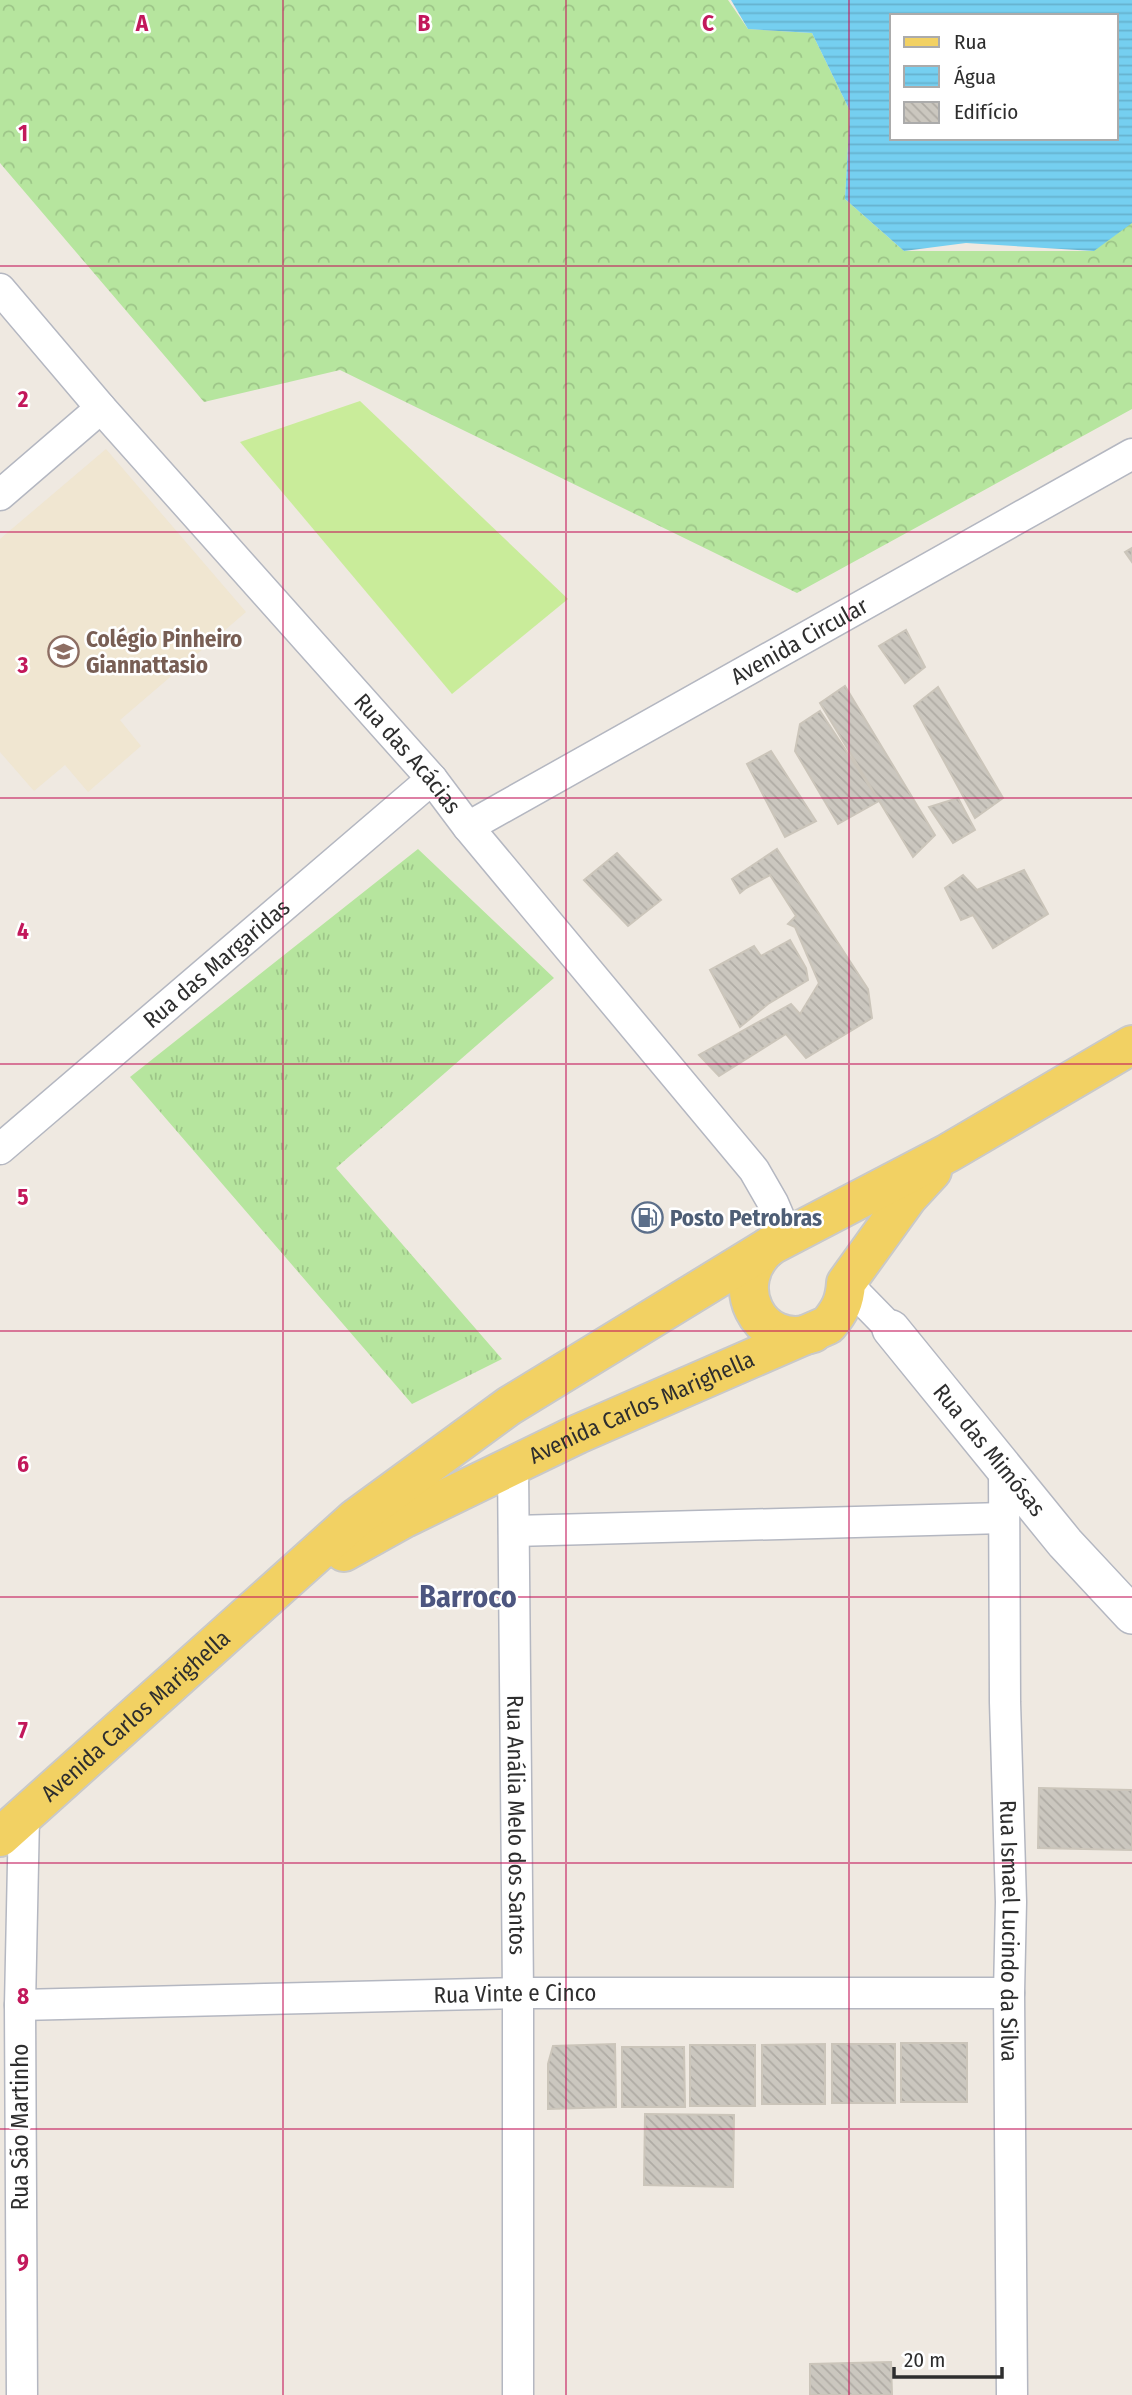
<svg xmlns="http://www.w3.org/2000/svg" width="1132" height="2395" font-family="'Fira Sans Condensed',sans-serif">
  <defs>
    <pattern id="grass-tufts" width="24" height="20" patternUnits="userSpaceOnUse" patternTransform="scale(1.75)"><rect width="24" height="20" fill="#b6e59e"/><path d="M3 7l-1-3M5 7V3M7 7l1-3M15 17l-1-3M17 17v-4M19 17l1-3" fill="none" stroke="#9dc588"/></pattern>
    <pattern id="forest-crowns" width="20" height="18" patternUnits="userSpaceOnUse" patternTransform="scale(1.75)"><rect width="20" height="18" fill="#b6e59e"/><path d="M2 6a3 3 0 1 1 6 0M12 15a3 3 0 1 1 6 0" fill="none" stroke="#9dc588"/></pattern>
    <pattern id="water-rules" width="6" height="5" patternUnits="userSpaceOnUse" patternTransform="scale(1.75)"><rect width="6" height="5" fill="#75cff0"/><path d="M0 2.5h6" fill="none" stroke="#66b2ce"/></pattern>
    <pattern id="building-back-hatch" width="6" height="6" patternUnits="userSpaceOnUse" patternTransform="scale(1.75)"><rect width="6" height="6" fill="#cbc7bf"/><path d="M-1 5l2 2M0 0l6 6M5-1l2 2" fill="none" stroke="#afaba4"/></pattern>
  </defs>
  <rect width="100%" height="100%" fill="#efe9e1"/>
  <!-- education -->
  <path fill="#f0e6d1" d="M 106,449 L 246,612 L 120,720 L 141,746 L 88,792 L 65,765 L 34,791 L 0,752 L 0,539 Z"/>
  <!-- grass -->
  <path fill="url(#grass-tufts)" d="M 418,849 L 554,978 L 336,1168 L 502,1359 L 412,1404 L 130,1077 Z"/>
  <!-- forest -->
  <path fill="url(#forest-crowns)" d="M 0,0 L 728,0 L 748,29 L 812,33 L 850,111 L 845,199 L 904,251 L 1093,251 L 1132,209 L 1132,409 L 797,593 L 340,370 L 204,402 L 0,163 Z"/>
  <!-- pitch -->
  <path fill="#c9ec9a" d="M 360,401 L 568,599 L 452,694 L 240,442 Z"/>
  <!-- water -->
  <path fill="url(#water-rules)" fill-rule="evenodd" d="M 731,0 L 1132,0 L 1132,223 L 1094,251 L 966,243 L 904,251 L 845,199 L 850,111 L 812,33 L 748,29 ZM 892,16 L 1116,16 L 1116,138 L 892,138 Z"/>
  <!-- building -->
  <path fill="url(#building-back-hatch)" stroke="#cbc5ba" stroke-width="2" d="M 1132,548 L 1132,562 L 1125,552 Z
    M 906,630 L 925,667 L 905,683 L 879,646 Z
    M 845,686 L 935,835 L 913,857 L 820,703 Z
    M 938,687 L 1003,798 L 975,818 L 914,706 Z
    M 820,711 L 879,801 L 838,824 L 795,751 L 800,724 Z
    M 771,751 L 816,821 L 785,837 L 747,764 Z
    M 958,798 L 975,830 L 953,843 L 929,807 Z
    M 777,849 L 868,989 L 872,1018 L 806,1058 L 786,1034 L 719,1076 L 699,1055 L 791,1004 L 800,1014 L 819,983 L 795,927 L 788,924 L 796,916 L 770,875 L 746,888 L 740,893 L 732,879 Z
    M 617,853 L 661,900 L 628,926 L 584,880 Z
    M 1024,870 L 1048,914 L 993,948 L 973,915 L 961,920 L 945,888 L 963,875 L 977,890 Z
    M 790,940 L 806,968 L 808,980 L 768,1004 L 740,1027 L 710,970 L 754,946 L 761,956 Z
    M 1039,1788 L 1132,1790 L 1132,1850 L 1038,1848 Z
    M 901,2043 L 967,2043 L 967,2102 L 901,2102 Z
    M 615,2044 L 616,2107 L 548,2109 L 548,2064 L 553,2046 Z
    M 825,2044 L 825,2104 L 762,2104 L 762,2045 Z
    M 832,2044 L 895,2044 L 895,2103 L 832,2103 Z
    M 690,2045 L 755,2045 L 755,2106 L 690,2106 Z
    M 622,2047 L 684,2047 L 685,2107 L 622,2107 Z
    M 645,2114 L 734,2115 L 733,2187 L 644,2185 Z
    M 891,2362 L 892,2395 L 810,2395 L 810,2364 Z"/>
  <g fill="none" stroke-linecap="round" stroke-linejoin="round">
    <defs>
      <g id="minor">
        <path id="s1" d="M 0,289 L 101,408 L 432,779 L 468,827 L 754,1170 L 773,1203 L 788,1238"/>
        <path d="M 0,495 L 101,408"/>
        <path id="s2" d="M 468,827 L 1132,454"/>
        <path id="s3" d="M 0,1149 L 432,779"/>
        <path d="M 846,1283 L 891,1329"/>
        <path id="s4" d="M 513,1466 L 518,1993 L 518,2395"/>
        <path id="s5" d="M 1004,1467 L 1005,1702 L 1011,1902 L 1009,1993 L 1012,2395"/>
        <path d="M 514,1531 L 1004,1518"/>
        <path id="s6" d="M 20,2005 L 518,1993 L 1009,1993"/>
        <path d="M 22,2395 L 20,2005 L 24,1816"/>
      </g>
      <g id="tertiary">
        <path id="s7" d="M 891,1329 L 1065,1543 L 1132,1615"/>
      </g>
      <g id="primary">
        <path d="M 770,1246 C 725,1282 758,1351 813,1333"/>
        <path id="s8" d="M 344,1552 L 405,1518 L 578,1434 L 828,1325 C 840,1311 845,1301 846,1283 L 908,1197 L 932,1171"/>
        <path id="s9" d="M 0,1837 L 356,1518 L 509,1406 L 772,1245 L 948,1153 L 1132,1045"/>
      </g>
    </defs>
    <!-- minor casing -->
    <use href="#minor" stroke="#b4b7c1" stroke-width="33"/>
    <!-- tertiary casing -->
    <use href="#tertiary" stroke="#b4b7c1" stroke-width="40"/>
    <!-- primary casing -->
    <use href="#primary" stroke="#c9c9c9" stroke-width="42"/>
    <!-- minor -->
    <use href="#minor" stroke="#fff" stroke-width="30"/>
    <!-- tertiary -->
    <use href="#tertiary" stroke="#fff" stroke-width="37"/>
    <!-- primary -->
    <use href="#primary" stroke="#f2d163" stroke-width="38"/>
  </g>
  <!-- grid -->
  <path fill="none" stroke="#c2185b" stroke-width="2" stroke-opacity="0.55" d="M 283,0 L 283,2395M 566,0 L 566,2395M 849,0 L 849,2395M 0,266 L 1132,266M 0,532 L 1132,532M 0,798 L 1132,798M 0,1064 L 1132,1064M 0,1331 L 1132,1331M 0,1597 L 1132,1597M 0,1863 L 1132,1863M 0,2129 L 1132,2129"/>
  <!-- icons -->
  <defs>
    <symbol id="school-ring" viewBox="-11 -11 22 22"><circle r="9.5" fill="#fff" stroke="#8d6e63" stroke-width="1.5"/><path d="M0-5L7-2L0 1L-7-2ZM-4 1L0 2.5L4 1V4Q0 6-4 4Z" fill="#8d6e63"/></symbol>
    <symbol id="fuel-ring" viewBox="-11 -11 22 22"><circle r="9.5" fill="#fff" stroke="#5c6f8a" stroke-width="1.5"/><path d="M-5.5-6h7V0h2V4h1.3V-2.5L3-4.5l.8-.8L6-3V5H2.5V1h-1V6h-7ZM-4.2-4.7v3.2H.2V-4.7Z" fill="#5c6f8a"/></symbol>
  </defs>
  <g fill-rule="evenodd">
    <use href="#school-ring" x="46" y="634" width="35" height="35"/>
    <use href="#fuel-ring" x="630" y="1200" width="35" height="35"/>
  </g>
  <g text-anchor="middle" stroke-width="5" stroke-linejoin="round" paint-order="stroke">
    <!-- education labels -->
    <g font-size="23" font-weight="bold" fill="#785e54" stroke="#fff" text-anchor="start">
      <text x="86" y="647">Colégio Pinheiro<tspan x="86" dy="26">Giannattasio</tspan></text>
    </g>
    <!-- street labels -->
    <g font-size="23" fill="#2e2e2e" stroke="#fff">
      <text dy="8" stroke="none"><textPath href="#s2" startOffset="380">Avenida Circular</textPath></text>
      <text dy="8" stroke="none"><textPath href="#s1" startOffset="618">Rua das Acácias</textPath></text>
      <text dy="8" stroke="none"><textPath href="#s3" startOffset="285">Rua das Margaridas</textPath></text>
      <text dy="8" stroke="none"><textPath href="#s8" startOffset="331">Avenida Carlos Marighella</textPath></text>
      <text dy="8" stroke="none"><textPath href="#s7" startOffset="156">Rua das Mimósas</textPath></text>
      <text dy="8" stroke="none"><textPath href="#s9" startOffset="182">Avenida Carlos Marighella</textPath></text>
      <text dy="8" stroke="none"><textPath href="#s4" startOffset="359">Rua Anália Melo dos Santos</textPath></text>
      <text dy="8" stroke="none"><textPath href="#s5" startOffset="464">Rua Ismael Lucindo da Silva</textPath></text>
      <text dy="8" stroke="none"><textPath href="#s6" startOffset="495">Rua Vinte e Cinco</textPath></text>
      <text transform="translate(20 2127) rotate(-90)" y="8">Rua São Martinho</text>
    </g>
    <!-- service labels -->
    <g font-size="23" font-weight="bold" fill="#4e5e75" stroke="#fff" text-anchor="start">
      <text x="670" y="1226">Posto Petrobras</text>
    </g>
    <!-- district labels -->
    <g font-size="30" font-weight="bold" fill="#4d5680" stroke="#fff">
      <text x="468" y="1607">Barroco</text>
    </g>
  </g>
  <g font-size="23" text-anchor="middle" font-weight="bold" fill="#c2185b" stroke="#fff" stroke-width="5" stroke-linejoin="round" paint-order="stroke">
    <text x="142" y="31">A</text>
    <text x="424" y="31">B</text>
    <text x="708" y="31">C</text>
    <text x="23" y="141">1</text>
    <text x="23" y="407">2</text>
    <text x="23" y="673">3</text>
    <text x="23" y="939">4</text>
    <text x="23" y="1205">5</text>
    <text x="23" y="1472">6</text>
    <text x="23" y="1738">7</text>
    <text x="23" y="2004">8</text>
    <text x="23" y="2270">9</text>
  </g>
  <!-- legend -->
  <rect x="890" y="14" width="228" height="126" fill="#ffffff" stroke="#ababab" stroke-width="2"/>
  <rect x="904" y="37" width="35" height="10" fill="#f2d163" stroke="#ababab" stroke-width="2"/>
  <text x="954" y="49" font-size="21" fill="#2e2e2e">Rua</text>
  <rect x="904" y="66" width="35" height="21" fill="url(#water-rules)" stroke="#ababab" stroke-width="2"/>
  <text x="954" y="84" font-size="21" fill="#2e2e2e">Água</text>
  <rect x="904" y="102" width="35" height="21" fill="url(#building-back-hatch)" stroke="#ababab" stroke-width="2"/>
  <text x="954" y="119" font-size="21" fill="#2e2e2e">Edifício</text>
  <!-- scale -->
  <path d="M894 2367v10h108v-10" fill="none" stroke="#2e2e2e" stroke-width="3.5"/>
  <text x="904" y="2367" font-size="21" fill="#2e2e2e" stroke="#ffffff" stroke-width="5" paint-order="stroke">20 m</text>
</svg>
